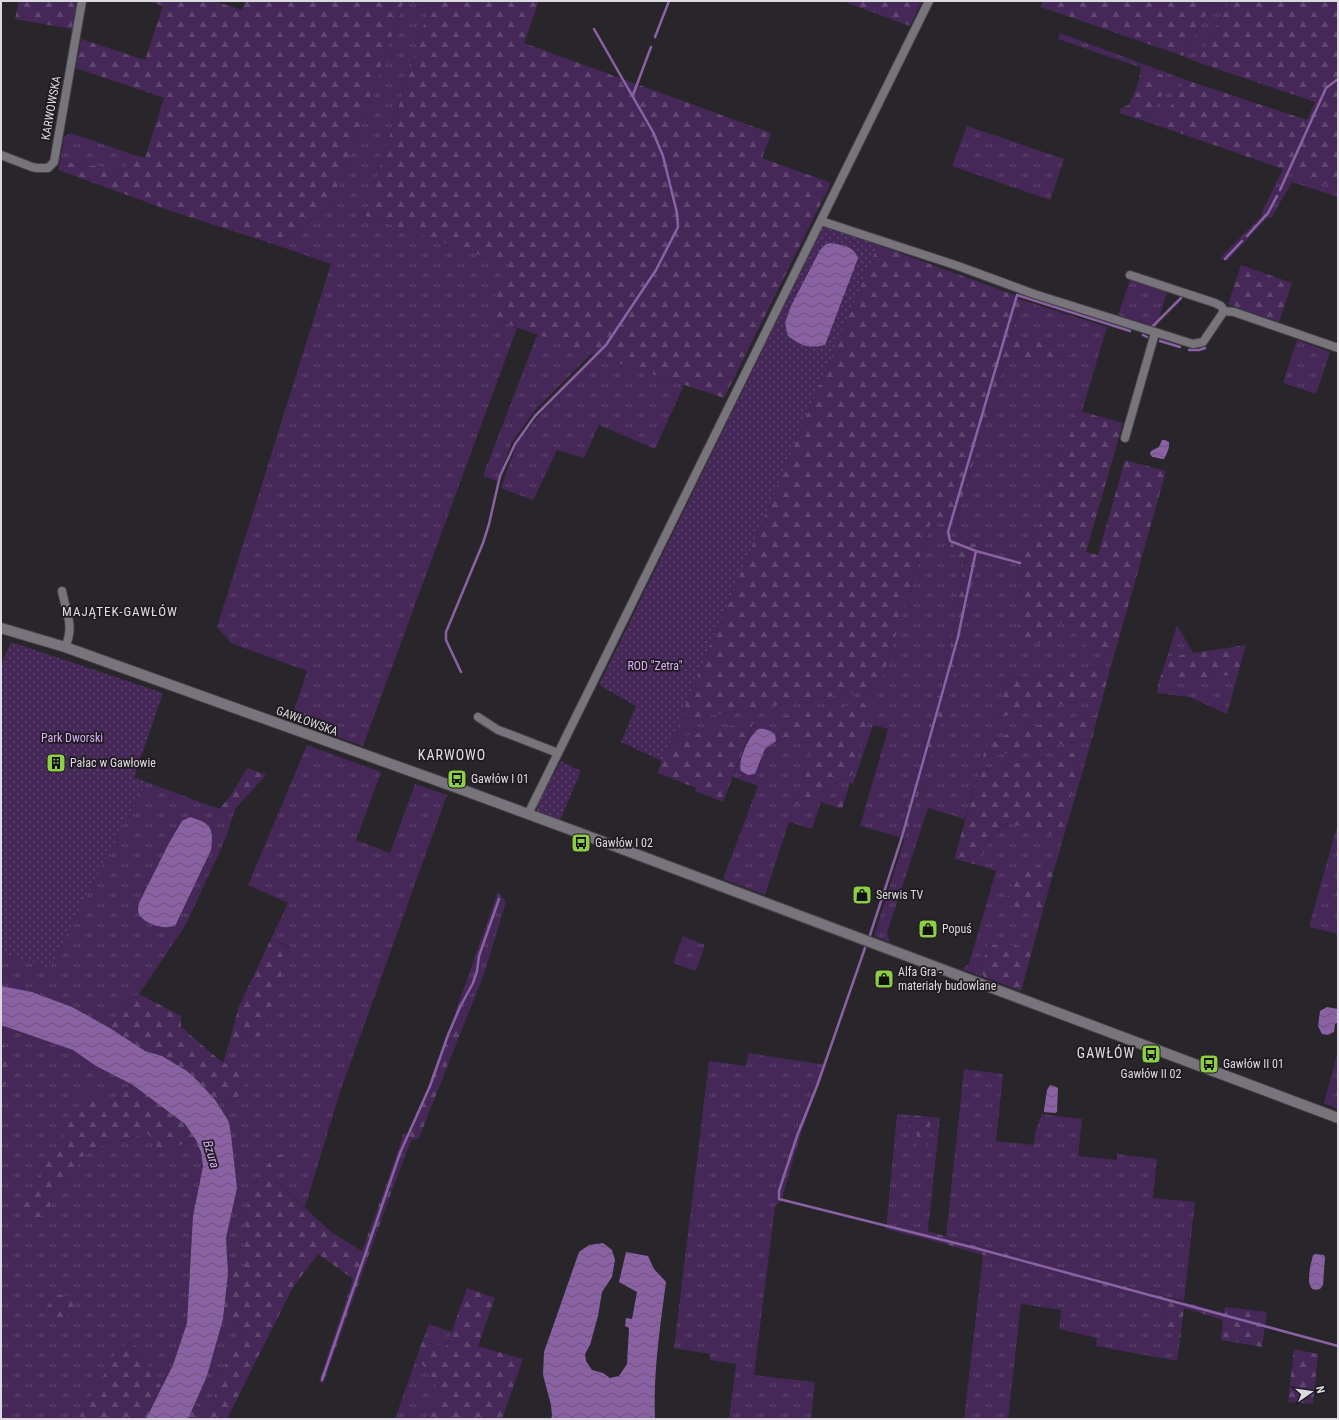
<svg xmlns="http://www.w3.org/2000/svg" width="1339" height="1420" font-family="'Roboto Condensed',sans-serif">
  <defs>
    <pattern id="grass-tufts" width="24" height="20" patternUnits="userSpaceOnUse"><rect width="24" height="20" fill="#452857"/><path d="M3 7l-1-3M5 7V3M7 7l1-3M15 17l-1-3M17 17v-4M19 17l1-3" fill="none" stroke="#5f476f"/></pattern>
    <pattern id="forest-firs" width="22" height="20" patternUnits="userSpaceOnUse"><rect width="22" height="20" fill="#452857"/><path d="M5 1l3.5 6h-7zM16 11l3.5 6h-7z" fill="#5f476f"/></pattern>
    <pattern id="park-dots" width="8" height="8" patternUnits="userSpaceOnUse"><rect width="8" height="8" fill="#452857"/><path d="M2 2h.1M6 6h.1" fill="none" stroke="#5f476f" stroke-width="1.8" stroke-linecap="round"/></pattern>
    <pattern id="water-waves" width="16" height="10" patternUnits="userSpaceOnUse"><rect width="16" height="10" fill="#8a62a4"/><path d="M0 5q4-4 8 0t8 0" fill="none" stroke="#6a5478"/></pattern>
  </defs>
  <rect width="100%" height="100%" fill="#28252b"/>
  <!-- grass -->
  <path fill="url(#grass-tufts)" fill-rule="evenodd" d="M 404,1 L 431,1 L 365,216 L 508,264 L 489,317 L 517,328 L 363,746 L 291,720 L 307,671 L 231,643 L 217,627 L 331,264 L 276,245 L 333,204 Z
    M 1214,1 L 1230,1 L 1197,62 L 1183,56 Z
    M 1060,33 L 1186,80 L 1159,126 L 1147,122 L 1171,78 L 1058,39 Z
    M 967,126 L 1064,159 L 1050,200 L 952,166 Z
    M 71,133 L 131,154 L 124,170 L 60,161 L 64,137 Z
    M 1283,169 L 1338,187 L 1338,197 L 1292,182 L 1271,218 L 1268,217 L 1227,261 L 1220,258 L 1263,215 L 1261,214 Z
    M 1130,280 L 1167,292 L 1156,327 L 1118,315 Z
    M 1022,300 L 1107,327 L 1082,411 L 1076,410 L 1036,535 L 1021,555 L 1018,569 L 1020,599 L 1060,622 L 1075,628 L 1089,651 L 1116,649 L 1111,666 L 1006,680 L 995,718 L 1103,696 L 1098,715 L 1018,729 L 984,757 L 1092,739 L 1054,870 L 1032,864 L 1006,904 L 1042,914 L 1033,947 L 988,944 L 981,969 L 984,977 L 962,969 L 969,964 L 996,871 L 978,865 L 994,832 L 1009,823 L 1061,837 L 1080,760 L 1080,751 L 980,770 L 965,819 L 928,808 L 887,933 L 890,942 L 874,936 L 922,784 L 913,787 L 899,837 L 860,826 L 888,729 L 873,725 L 853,784 L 850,783 L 847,793 L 824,803 L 821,802 L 812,829 L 789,822 L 765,895 L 723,879 L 758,786 L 733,777 L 754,722 L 671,739 L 679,720 L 879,689 L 932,519 L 954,525 L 1006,358 L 1070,360 L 1069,349 L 1011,335 ZM 980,556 L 968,598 L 952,678 L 942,678 L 952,640 L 965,559 ZM 801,741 L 852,775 L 795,805 L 811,756 Z
    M 537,335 L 592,353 L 536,409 L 512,442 L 497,481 L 483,476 Z
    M 1297,340 L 1330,352 L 1316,394 L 1283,383 Z
    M 597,356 L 684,385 L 655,449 L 599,425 L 584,458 L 557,450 L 533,500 L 501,488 L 517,443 L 542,412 Z
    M 1177,625 L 1193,653 L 1167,657 Z
    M 1238,674 L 1227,714 L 1190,697 L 1157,693 L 1158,684 Z
    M 307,745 L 381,772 L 356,840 L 390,853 L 415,784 L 447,795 L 340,1092 L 305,1207 L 275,1180 L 283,1155 L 274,1155 L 248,1194 L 243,1266 L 228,1273 L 226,1238 L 237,1188 L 229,1122 L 216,1101 L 241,1096 L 223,1063 L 230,1040 L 261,1036 L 291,947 L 271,939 L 288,903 L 248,885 Z
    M 146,782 L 219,809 L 235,809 L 226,838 L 185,926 L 139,994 L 123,1002 L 110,1028 L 72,1007 L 32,992 L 1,986 L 1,954 L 33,962 L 49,968 Z
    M 1338,822 L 1338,934 L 1309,927 Z
    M 498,892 L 506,902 L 484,974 L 466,1019 L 453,1019 Z
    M 683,936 L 705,945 L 696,971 L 673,963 Z
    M 1,1025 L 73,1050 L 96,1066 L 133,1085 L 105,1104 L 40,1221 L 88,1150 L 147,1133 L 160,1151 L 196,1140 L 201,1152 L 203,1166 L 193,1216 L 187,1323 L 173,1365 L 162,1388 L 133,1342 L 120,1347 L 78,1419 L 1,1419 L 1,1092 L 12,1074 L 12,1056 L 1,1041 Z
    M 1338,1051 L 1338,1109 L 1324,1103 Z
    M 748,1053 L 826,1065 L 802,1130 L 781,1201 L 775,1206 L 754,1375 L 815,1382 L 811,1419 L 729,1419 L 736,1364 L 710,1360 L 710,1354 L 674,1348 L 709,1061 L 746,1066 Z
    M 964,1069 L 1003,1074 L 996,1141 L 1034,1145 L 1035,1132 L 1042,1114 L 1082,1119 L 1078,1156 L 1117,1160 L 1117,1154 L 1157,1159 L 1153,1198 L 1195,1202 L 1184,1301 L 1143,1291 L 1142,1296 L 1166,1305 L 1165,1325 L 1180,1340 L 1177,1361 L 1096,1346 L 1097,1338 L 1059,1329 L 1061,1310 L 1021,1304 L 1008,1419 L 964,1419 L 983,1255 L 1020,1263 L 1021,1256 L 984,1248 L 946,1236 ZM 1094,1277 L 1132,1288 L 1092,1283 Z
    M 897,1114 L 911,1115 L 908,1129 L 917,1135 L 917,1149 L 927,1149 L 931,1117 L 940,1118 L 927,1239 L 886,1229 Z
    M 404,1133 L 410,1135 L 411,1141 L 392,1190 L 385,1188 Z
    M 223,1319 L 240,1322 L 243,1338 L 229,1356 L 218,1382 L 211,1414 L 194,1405 L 207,1376 Z
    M 429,1324 L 451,1332 L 446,1347 L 422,1342 Z
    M 417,1356 L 441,1393 L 425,1419 L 395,1419 Z"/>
  <!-- forest -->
  <path fill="url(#forest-firs)" d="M 19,1 L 77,1 L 72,29 L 15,19 Z
    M 148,1 L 214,1 L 242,10 L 246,1 L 404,1 L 333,204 L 276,245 L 171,211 L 58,170 L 60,161 L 124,170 L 131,154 L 145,158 L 164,98 L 76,68 L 81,39 L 145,60 L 163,6 Z
    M 431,1 L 539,1 L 524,43 L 771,133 L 771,134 L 762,158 L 831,183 L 724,398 L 597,356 L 488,317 L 507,264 L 365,216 Z
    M 842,1 L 922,1 L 910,26 Z
    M 1043,1 L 1214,1 L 1183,56 L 1041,7 Z
    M 1230,1 L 1338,1 L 1338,188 L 1159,126 L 1186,80 L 1307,120 L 1315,102 L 1197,62 Z
    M 1141,67 L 1171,78 L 1147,122 L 1119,113 L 1121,108 L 1129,105 L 1139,81 Z
    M 878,245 L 1015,295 L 1015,297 L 1022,300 L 1011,335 L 1069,349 L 1070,360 L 1006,358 L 954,525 L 932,519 L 879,689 L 679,720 Z
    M 1241,265 L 1292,283 L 1279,322 L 1228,304 Z
    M 1076,410 L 1123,423 L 1086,552 L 1098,555 L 1125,460 L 1166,471 L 1116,649 L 1089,651 L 1075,628 L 1060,622 L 1047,644 L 1017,641 L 1020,599 L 1018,569 L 1021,555 L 1036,535 Z
    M 953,539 L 976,544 L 981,556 L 968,598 L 952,678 L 942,678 L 952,640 L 965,559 L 947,553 Z
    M 1246,645 L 1238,674 L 1158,684 L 1167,657 Z
    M 1111,666 L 1103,696 L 995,718 L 1006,680 Z
    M 949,695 L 930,758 L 920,759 L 937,696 Z
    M 875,701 L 852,775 L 795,805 L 811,756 L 801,741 L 785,738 L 779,733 L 785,716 Z
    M 1098,715 L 1092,739 L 983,757 L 987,744 L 1018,729 Z
    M 754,721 L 723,802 L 695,791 L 696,788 L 657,773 L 671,739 Z
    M 1080,751 L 1080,760 L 1061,837 L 1008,823 L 994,832 L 978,865 L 954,859 L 980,770 Z
    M 247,768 L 266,775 L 235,809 L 219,809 L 230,797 Z
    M 922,783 L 905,839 L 899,837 L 913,786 Z
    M 847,793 L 842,809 L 824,803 Z
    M 1032,864 L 1054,870 L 1042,914 L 1005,904 L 1015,874 Z
    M 271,939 L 291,948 L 261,1036 L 230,1040 L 239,1006 Z
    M 988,944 L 1033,947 L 1021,991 L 984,977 L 981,969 Z
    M 139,994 L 181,1016 L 181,1027 L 223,1063 L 249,1070 L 241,1096 L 216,1101 L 200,1083 L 187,1071 L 162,1056 L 145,1051 L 110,1028 L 123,1002 Z
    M 453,1019 L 466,1019 L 419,1138 L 411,1141 L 410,1135 Z
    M 1,1041 L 12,1056 L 12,1074 L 1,1092 Z
    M 133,1085 L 185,1124 L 196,1140 L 160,1151 L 147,1133 L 88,1150 L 40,1221 L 19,1212 L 86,1094 L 95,1087 L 105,1104 Z
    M 911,1115 L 931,1117 L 927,1150 L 917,1149 L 917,1135 L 908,1129 Z
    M 274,1155 L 283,1155 L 275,1180 L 331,1232 L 362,1251 L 385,1188 L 392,1190 L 323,1384 L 319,1382 L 353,1279 L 318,1254 L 293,1287 L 227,1419 L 188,1419 L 194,1405 L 211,1413 L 218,1382 L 229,1356 L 243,1338 L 240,1322 L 223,1319 L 228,1273 L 243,1266 L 248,1194 Z
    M 928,1231 L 984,1248 L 1021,1256 L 1020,1263 L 983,1255 L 927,1239 Z
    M 1093,1277 L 1133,1288 L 1132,1294 L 1092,1283 Z
    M 467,1288 L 495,1298 L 478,1346 L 523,1359 L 502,1419 L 425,1419 L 441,1393 L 417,1356 L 422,1342 L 446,1347 Z
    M 1143,1291 L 1224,1313 L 1225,1307 L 1267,1312 L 1262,1347 L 1221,1340 L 1223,1320 L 1184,1308 L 1180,1340 L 1165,1325 L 1166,1305 L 1142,1296 Z
    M 56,1294 L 78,1298 L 60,1328 L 44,1311 Z
    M 133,1342 L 162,1388 L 146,1419 L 78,1419 L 120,1347 Z
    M 1294,1349 L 1318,1354 L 1313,1404 L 1288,1402 Z"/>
  <!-- park -->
  <path fill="url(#park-dots)" d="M 823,226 L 878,245 L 662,761 L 621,742 L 636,706 L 599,685 Z
    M 11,642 L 163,693 L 134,777 L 146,782 L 49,969 L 33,962 L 1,954 L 1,664 Z
    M 561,761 L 581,771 L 560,820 L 537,811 L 537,804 Z"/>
  <!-- water -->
  <path fill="url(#water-waves)" d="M 831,243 C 842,245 854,246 858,258 L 825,345 C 808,349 802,346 788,336 L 785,323 L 791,306 L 820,250 L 826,244 Z
    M 1162,440 L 1165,440 L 1169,442 C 1170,447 1167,454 1164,459 C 1160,459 1156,457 1152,457 L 1150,454 L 1151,451 L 1159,447 Z
    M 759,729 C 765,728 770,731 775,734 L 776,741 L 766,748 L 764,751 L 755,774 L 748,775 L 741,771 C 737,762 750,733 759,729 Z
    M 190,817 C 211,823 214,828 211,850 L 176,924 C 168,932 146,924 140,916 C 137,912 138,907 139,903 L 169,843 L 182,821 Z
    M 1,986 L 32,992 L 72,1007 L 110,1028 L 145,1051 L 162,1056 L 187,1071 L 200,1083 L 216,1101 L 229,1122 L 231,1135 L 237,1188 L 226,1238 L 228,1273 L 223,1319 L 207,1376 L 188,1419 L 146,1419 L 173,1365 L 187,1323 L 193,1216 L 203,1166 L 201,1152 L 196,1140 L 185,1124 L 133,1085 L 96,1066 L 73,1050 L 1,1025 Z
    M 1327,1007 L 1338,1009 L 1338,1022 L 1335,1024 L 1334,1032 L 1328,1035 L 1322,1034 L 1318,1026 L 1320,1011 Z
    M 1050,1085 L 1054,1086 L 1058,1088 L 1057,1112 L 1055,1113 L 1044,1112 L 1044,1110 L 1047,1090 Z
    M 603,1243 L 612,1250 L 615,1260 L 612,1277 L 602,1292 L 598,1316 L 590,1345 L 585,1354 L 586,1361 L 592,1370 L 603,1373 L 610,1378 L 619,1376 L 627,1364 L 629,1328 L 625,1326 L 626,1318 L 632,1319 L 637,1292 L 619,1282 L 626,1252 L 648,1256 L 654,1269 L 666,1282 C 660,1328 653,1373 655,1419 L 551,1419 L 552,1416 L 551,1405 L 543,1375 L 544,1352 L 579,1252 L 589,1245 Z
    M 1316,1254 L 1324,1255 L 1325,1257 L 1323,1285 L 1320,1289 C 1302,1295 1311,1264 1313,1255 Z"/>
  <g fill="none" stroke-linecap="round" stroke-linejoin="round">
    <!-- stream -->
    <path stroke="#8a62a4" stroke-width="2.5" d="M 655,37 L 669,1
      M 633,95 L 651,47
      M 1280,190 L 1326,88 L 1338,79
      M 1247,236 L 1268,213 L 1277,196
      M 1225,259 L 1242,241
      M 1153,326 L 1181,298
      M 1143,335 L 1147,337
      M 1160,341 L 1180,347
      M 1189,350 L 1199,350 L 1205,348
      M 976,551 L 1020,563
      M 461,672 L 446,640 L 446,632 L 483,543 L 489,524 L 500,476 L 515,444 L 535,416 L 606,345 L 656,270 L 678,227 L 677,213 L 663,156 L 653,132 L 594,29
      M 870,935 L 901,840 L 958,637 L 976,551 L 950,541 L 948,532 L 1017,295 L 1130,331
      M 865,948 L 817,1086 L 797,1136 L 779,1191 L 779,1199 L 979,1249 L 1338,1346
      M 322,1380 L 400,1153 L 430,1086 L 448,1035 L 460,1007 L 473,983 L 477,971 L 479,956 L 499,899"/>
    <defs>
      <path id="minor" d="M 1,155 L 32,167 L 37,168 L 48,168 L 54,162 L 82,1
        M 821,221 L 958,266 L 1034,294 L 1193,344 L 1203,342 L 1224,311 L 1221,306 L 1215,303 L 1130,275
        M 1224,311 L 1234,312 L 1338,348
        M 1125,438 L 1155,333
        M 62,591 C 66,612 75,627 65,647
        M 478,717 L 498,730 L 509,734 L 558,753
        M 528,814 L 929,1"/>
      <path id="tertiary" d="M 1,628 L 65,647 L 455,787 L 585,835 L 1338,1118"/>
    </defs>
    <!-- minor casing -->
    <use href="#minor" stroke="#464348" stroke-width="10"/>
    <!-- tertiary casing -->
    <use href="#tertiary" stroke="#464348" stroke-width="12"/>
    <!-- minor -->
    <use href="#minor" stroke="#78747b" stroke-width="8"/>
    <!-- tertiary -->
    <use href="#tertiary" stroke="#78747b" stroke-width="10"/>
  </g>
  <!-- icons -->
  <defs>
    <symbol id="building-square" viewBox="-11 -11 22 22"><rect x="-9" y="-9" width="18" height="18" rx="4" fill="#8dce44" stroke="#1f1b21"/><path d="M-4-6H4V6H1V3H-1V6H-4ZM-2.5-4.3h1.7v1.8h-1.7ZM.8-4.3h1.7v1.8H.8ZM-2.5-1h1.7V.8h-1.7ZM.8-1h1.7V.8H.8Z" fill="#111"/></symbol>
    <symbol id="bus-square" viewBox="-11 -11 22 22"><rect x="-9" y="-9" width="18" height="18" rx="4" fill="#8dce44" stroke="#1f1b21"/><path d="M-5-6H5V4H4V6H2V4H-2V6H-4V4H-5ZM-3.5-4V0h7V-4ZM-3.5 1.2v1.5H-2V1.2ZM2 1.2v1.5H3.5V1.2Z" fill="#111"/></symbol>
    <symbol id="shop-square" viewBox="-11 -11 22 22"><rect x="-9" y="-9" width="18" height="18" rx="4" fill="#8dce44" stroke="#1f1b21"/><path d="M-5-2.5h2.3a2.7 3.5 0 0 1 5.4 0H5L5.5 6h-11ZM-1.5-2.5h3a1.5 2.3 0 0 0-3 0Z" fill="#111"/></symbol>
  </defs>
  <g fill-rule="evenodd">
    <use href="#building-square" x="45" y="752" width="22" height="22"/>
    <use href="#bus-square" x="446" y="768" width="22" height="22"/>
    <use href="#bus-square" x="570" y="832" width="22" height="22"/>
    <use href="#shop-square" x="851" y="884" width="22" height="22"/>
    <use href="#shop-square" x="917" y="918" width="22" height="22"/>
    <use href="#shop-square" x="873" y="968" width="22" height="22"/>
    <use href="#bus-square" x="1140" y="1043" width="22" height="22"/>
    <use href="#bus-square" x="1198" y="1053" width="22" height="22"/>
  </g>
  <g text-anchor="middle" stroke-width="3.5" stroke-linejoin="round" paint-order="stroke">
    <!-- street labels -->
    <g font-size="12" fill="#dddbdf" stroke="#1f1b21">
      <text transform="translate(51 108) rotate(-80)" y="4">KARWOWSKA</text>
      <text transform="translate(307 721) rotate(20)" y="4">GAWŁOWSKA</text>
    </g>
    <!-- park labels -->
    <g font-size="12" fill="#daaef8" stroke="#1f1b21">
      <text x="655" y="670">ROD "Zetra"</text>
      <text x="72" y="742">Park Dworski</text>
    </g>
    <!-- poi labels -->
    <g font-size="12" fill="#dddbdf" stroke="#1f1b21" text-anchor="start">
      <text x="70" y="767">Pałac w Gawłowie</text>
      <text x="471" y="783">Gawłów I 01</text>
      <text x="595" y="847">Gawłów I 02</text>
      <text x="876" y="899">Serwis TV</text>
      <text x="942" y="933">Popuś</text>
      <text x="898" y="976">Alfa Gra -<tspan x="898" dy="14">materiały budowlane</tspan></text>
      <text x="1223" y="1068">Gawłów II 01</text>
      <text x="1151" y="1078" text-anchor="middle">Gawłów II 02</text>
    </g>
    <!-- neighbourhood labels -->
    <g font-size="13" letter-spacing="1" fill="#e1dde5" stroke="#1f1b21">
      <text x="120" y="616">MAJĄTEK-GAWŁÓW</text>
    </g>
    <!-- water labels -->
    <g font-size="13" font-style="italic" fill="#d5a9f3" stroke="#1f1b21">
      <text transform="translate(212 1154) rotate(73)" y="5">Bzura</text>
    </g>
    <!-- quarter labels -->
    <g font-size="14" letter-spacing="1" fill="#e1dde5" stroke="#1f1b21">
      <text x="452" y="760">KARWOWO</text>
      <text x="1106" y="1058">GAWŁÓW</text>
    </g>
  </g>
  <!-- border -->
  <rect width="1339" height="1420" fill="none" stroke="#dddbdf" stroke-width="4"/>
  <!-- north arrow -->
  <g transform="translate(1311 1392) rotate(77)" stroke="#1f1b21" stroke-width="3" paint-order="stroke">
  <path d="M0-3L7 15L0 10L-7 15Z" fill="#dddbdf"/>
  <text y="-6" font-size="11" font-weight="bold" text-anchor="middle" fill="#dddbdf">N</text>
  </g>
</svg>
